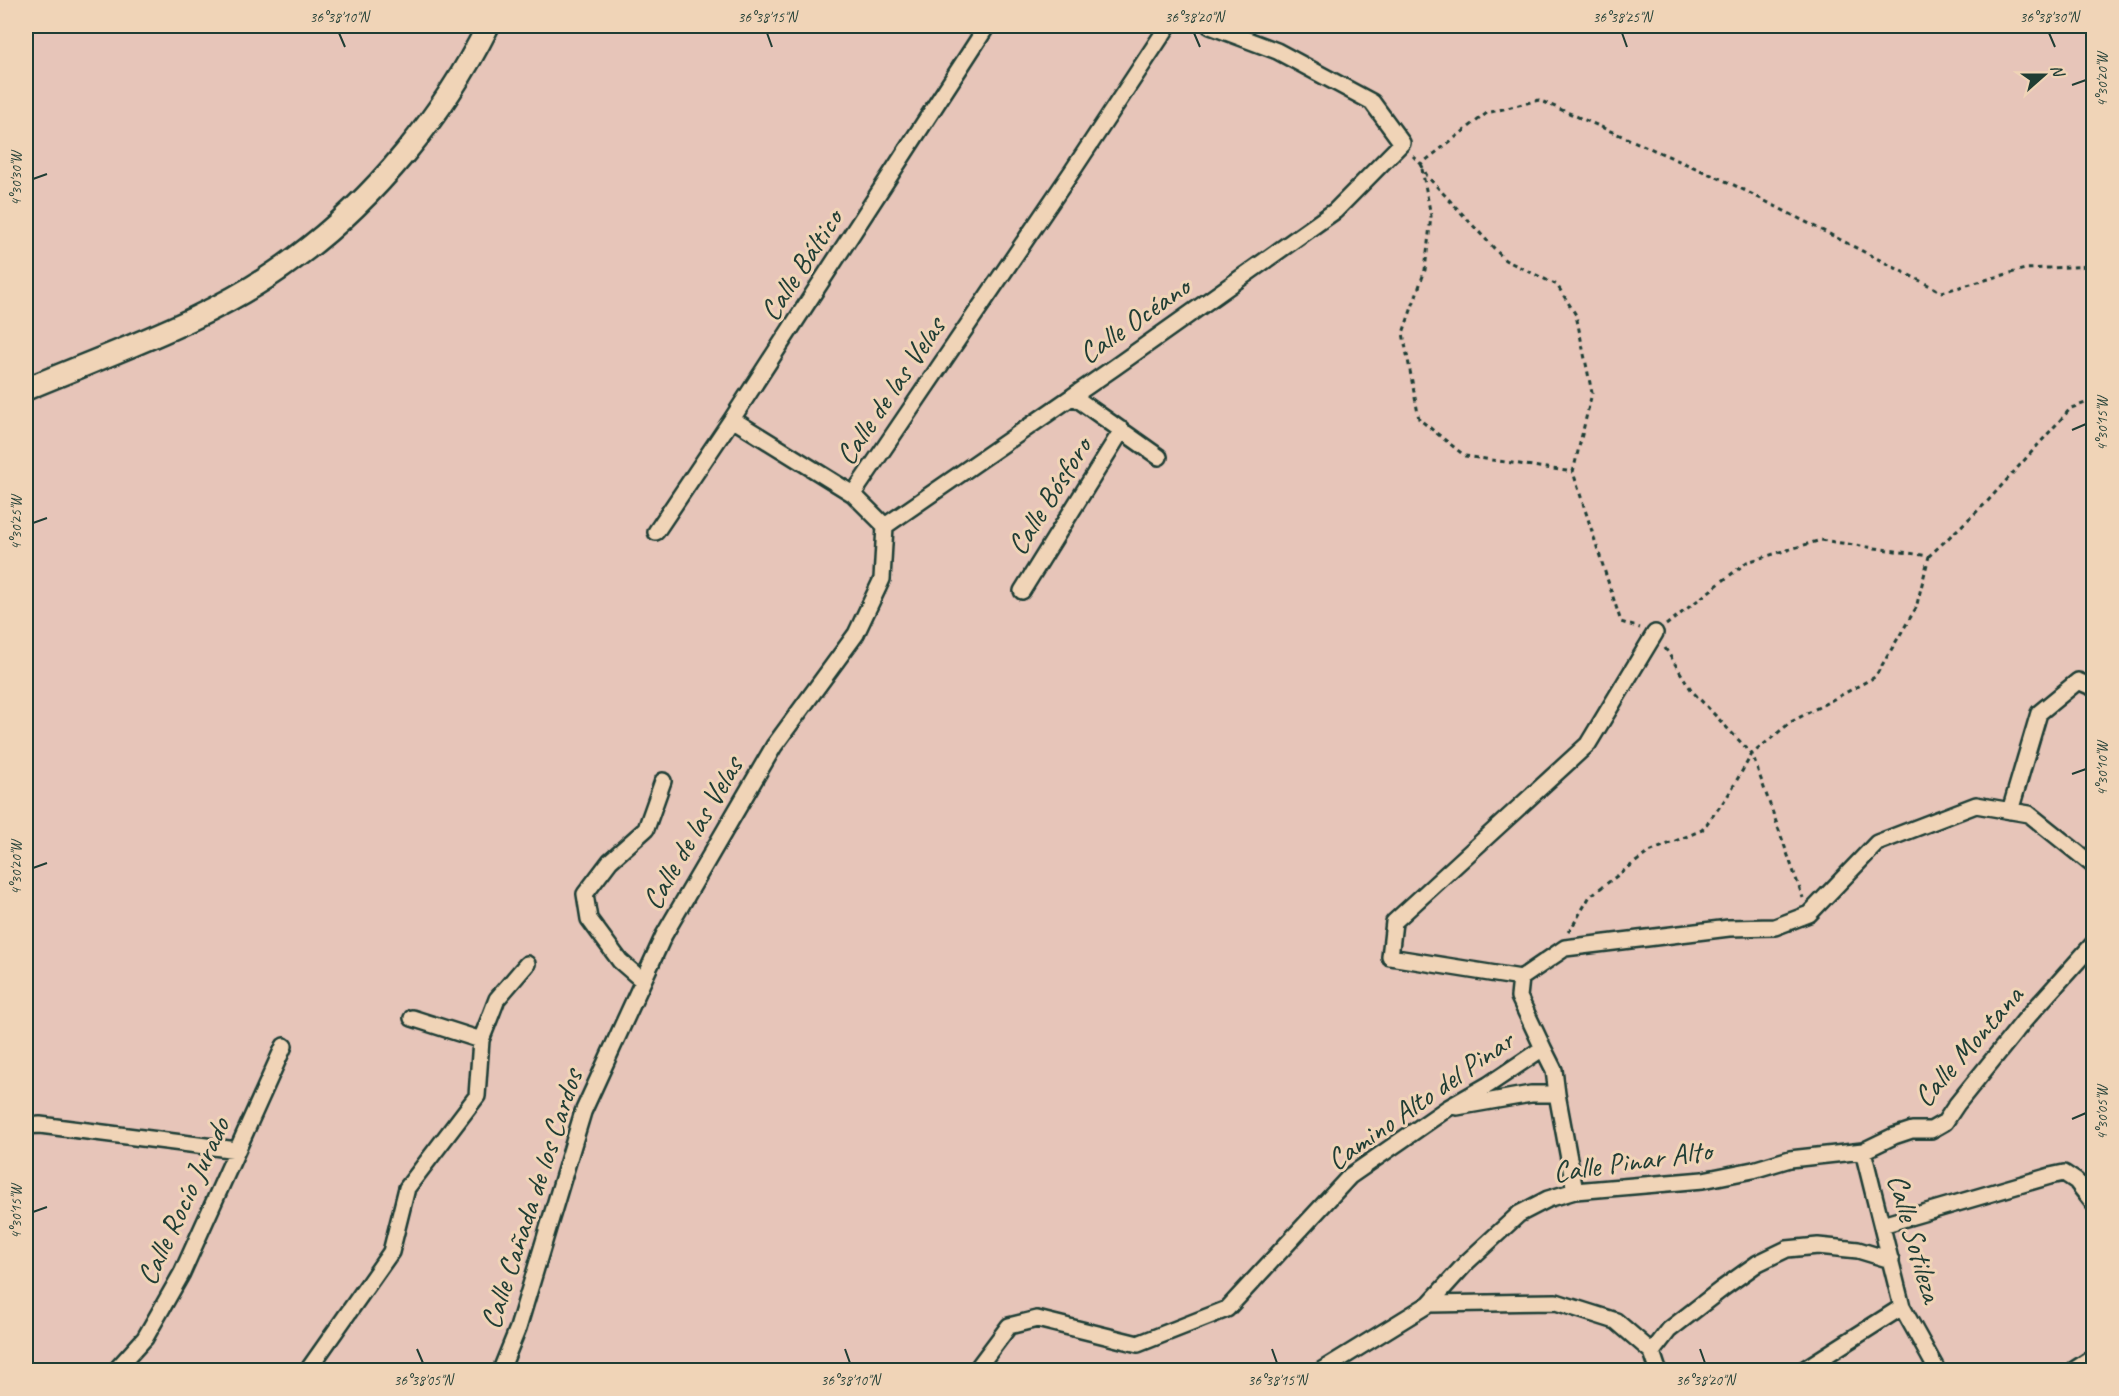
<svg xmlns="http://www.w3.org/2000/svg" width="2119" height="1396" font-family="Caveat,sans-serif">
  <rect width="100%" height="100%" fill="#e7c5b9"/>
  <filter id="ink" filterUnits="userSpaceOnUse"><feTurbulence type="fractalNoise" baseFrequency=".0167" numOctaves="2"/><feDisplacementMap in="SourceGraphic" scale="12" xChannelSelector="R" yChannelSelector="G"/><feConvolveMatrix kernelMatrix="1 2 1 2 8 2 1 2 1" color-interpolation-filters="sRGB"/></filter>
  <g filter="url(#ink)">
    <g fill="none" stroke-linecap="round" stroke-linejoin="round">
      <defs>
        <path id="minor" d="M 1073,396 L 1159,457
          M 853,494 L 1073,170 L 1168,26
          M 885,526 L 1115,367 L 1335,211 L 1402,143 L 1372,102 L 1277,51 L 1210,26
          M 656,532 L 732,419 L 987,26
          M 1022,591 L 1122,430
          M 2010,811 L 2039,713 L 2078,681 L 2094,688
          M 1521,978 L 1390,957 L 1394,922 L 1588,744 L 1655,633
          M 643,981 L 620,961 L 589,919 L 585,894 L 610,861 L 646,829 L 663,781
          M 412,1018 L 481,1040
          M 1543,1048 L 1554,1070 L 1557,1094
          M 1457,1107 L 1531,1094 L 1557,1094 L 1575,1191
          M 26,1126 L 40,1125 L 237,1150
          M 1863,1151 L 1902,1307 L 1937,1370
          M 1882,1225 L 2050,1176 L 2064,1173 L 2076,1181 L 2094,1204
          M 1429,1304 L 1556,1302 L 1616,1321 L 1652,1352
          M 1652,1352 L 1669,1330 L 1723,1288 L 1758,1263 L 1787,1249 L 1818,1246 L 1858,1250 L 1891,1260
          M 1652,1352 L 1658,1370
          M 116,1370 L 145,1338 L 182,1273 L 284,1046
          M 308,1370 L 391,1252 L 407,1188 L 477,1096 L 481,1040 L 487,1025 L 497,999 L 527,964
          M 501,1370 L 518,1328 L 583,1112 L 664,935 L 774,746 L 856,634 L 882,579 L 885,526 L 853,494 L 732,419
          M 976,1370 L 1009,1326 L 1037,1319 L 1138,1344 L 1227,1309 L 1350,1176 L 1448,1108 L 1488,1085 L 1543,1048 L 1519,997 L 1521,978 L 1565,948 L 1729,928 L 1775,927 L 1809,914 L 1877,843 L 1976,805 L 2029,814 L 2094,866
          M 1322,1370 L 1429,1304 L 1467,1262 L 1519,1214 L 1548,1199 L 1575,1191 L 1703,1180 L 1753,1170 L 1790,1159 L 1863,1151 L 1894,1136 L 1912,1130 L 1931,1130 L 1945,1122 L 1957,1104 L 2024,1021 L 2094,943
          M 1803,1370 L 1902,1307
          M 2074,1370 L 2094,1357"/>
        <path id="secondary" d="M 26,389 C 116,351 216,318 295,258 C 375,199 444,114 488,26"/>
      </defs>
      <!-- minor casing -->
      <use href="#minor" stroke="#1f3d34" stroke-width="20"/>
      <!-- secondary casing -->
      <use href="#secondary" stroke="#1f3d34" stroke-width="26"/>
      <!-- path -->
      <path stroke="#1f3d34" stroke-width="3" stroke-dasharray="4.5 4.5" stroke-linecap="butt" d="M 1413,156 L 1421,164 L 1487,113 L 1539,100 L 1730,183 L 1942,292 L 2025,269 L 2094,266
        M 1421,164 L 1427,176 L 1505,260 L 1557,285 L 1576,315 L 1592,393 L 1573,472 L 1621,622 L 1640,628
        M 1422,169 L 1431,216 L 1425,270 L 1403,333 L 1419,419 L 1465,456 L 1573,472
        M 1666,625 L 1747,562 L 1821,540 L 1929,556 L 1986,503 L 2071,408 L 2094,400
        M 1665,648 L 1692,691 L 1752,754 L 1803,898
        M 1568,932 L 1572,927 L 1590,896 L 1649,852 L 1702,830 L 1727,797 L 1752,754 L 1791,722 L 1875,677 L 1916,608 L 1929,556"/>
      <!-- minor -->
      <use href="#minor" stroke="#f0d4b7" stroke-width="15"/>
      <!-- secondary -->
      <use href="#secondary" stroke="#f0d4b7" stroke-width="21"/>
    </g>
  </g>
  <!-- ticks -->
  <path fill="none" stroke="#1f3d34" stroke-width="2" d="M 339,33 L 345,47M 767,33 L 772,47M 1194,33 L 1200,47M 1622,33 L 1627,47M 2049,33 L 2055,47M 2072,85 L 2086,80M 33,179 L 47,174M 2072,430 L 2086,424M 33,523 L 47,518M 2072,774 L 2086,769M 33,868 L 47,863M 2072,1119 L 2086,1113M 33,1212 L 47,1207M 417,1349 L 423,1363M 845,1349 L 850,1363M 1272,1349 L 1277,1363M 1700,1349 L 1705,1363"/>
  <g text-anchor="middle" stroke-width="6" stroke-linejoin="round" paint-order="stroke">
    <!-- street labels -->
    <g font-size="30" fill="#1f3d34" stroke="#f0d4b7">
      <text transform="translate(801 265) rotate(-57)" y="10">Calle Báltico</text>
      <text transform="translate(1134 320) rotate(-35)" y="10">Calle Océano</text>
      <text transform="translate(890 391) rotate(-56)" y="10">Calle de las Velas</text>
      <text transform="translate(1049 496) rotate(-58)" y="10">Calle Bósforo</text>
      <text transform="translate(692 833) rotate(-60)" y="10">Calle de las Velas</text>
      <text transform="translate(1968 1046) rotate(-49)" y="10">Calle Montana</text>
      <text transform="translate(1420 1100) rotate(-35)" y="10">Camino Alto del Pinar</text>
      <text transform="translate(1632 1161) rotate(-8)" y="10">Calle Pinar Alto</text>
      <text transform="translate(531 1199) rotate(-72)" y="10">Calle Cañada de los Cardos</text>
      <text transform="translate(183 1201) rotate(-65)" y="10">Calle Rocío Jurado</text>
      <text transform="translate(1915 1238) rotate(74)" y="10">Calle Sotileza</text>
    </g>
  </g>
  <!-- margin -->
  <rect width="2119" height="1396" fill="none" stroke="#f0d4b7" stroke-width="66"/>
  <!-- north arrow -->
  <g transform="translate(2044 75) rotate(69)" stroke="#f0d4b7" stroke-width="4.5" paint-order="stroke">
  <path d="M0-4.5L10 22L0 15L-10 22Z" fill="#1f3d34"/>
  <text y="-9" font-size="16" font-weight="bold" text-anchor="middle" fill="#1f3d34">N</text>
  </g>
  <rect x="33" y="33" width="2053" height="1330" fill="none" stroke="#1f3d34" stroke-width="2"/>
  <g font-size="15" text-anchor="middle" fill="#1f3d34">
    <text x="339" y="22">36°38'10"N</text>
    <text x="767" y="22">36°38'15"N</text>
    <text x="1194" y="22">36°38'20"N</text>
    <text x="1622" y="22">36°38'25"N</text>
    <text x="2049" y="22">36°38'30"N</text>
    <text transform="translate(2102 80) rotate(-90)" y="5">4°30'20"W</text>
    <text transform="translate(16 179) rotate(-90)" y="5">4°30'30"W</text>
    <text transform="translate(2102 424) rotate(-90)" y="5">4°30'15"W</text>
    <text transform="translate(16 523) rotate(-90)" y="5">4°30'25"W</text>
    <text transform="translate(2102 769) rotate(-90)" y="5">4°30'10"W</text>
    <text transform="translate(16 868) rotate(-90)" y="5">4°30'20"W</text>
    <text transform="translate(2102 1113) rotate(-90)" y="5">4°30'05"W</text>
    <text transform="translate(16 1212) rotate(-90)" y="5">4°30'15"W</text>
    <text x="423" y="1385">36°38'05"N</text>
    <text x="850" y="1385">36°38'10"N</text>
    <text x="1277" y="1385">36°38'15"N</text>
    <text x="1705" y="1385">36°38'20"N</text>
  </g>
</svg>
